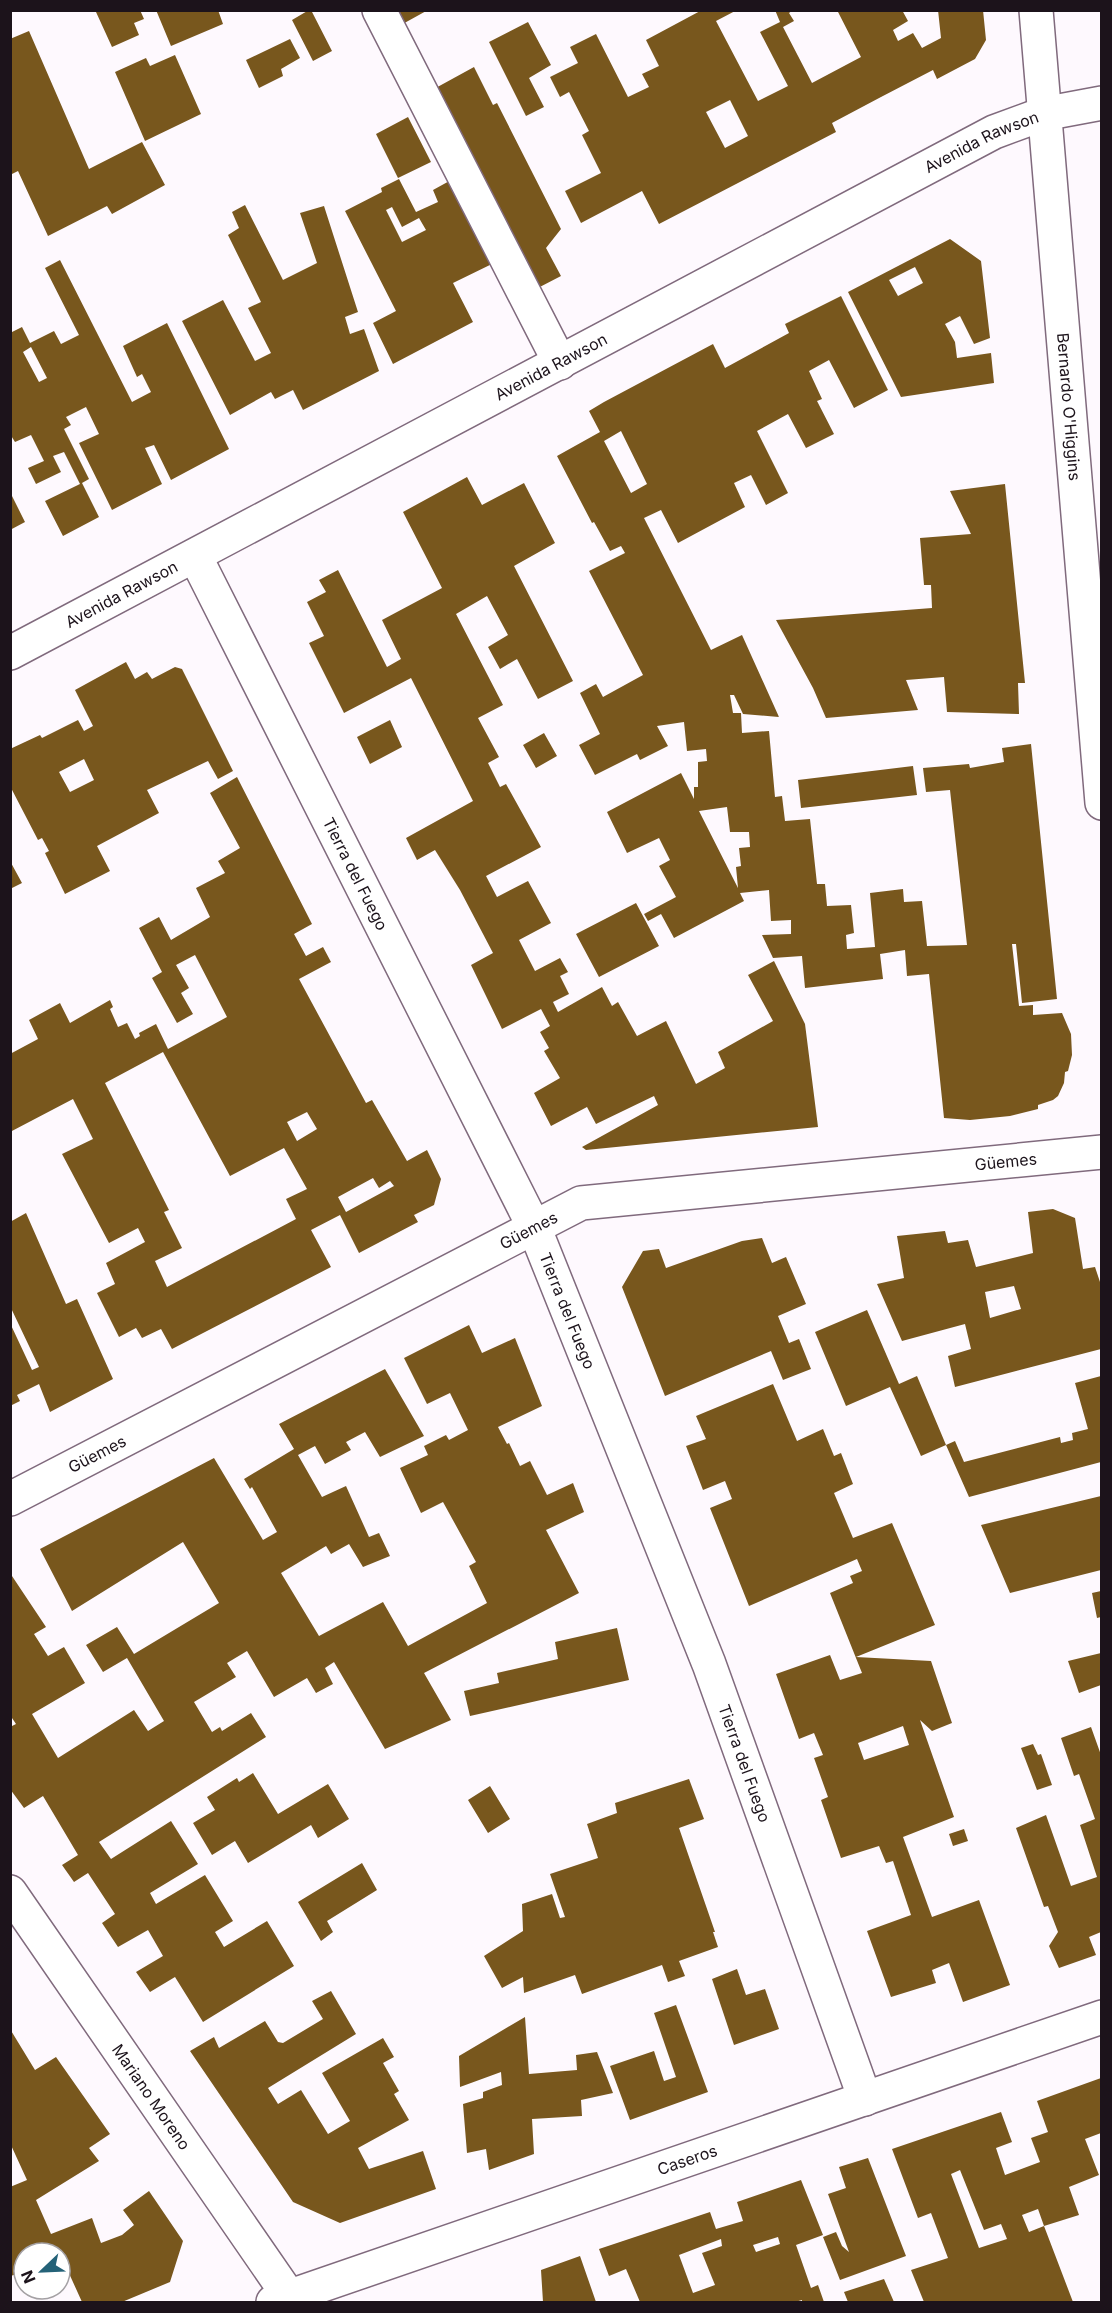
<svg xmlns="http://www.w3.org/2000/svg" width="1112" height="2313" font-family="Inter,sans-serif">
  <rect width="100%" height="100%" fill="#fef9fe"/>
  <!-- building -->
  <path fill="#78571d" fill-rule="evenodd" d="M 99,10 L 140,10 L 144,19 L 134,23 L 139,35 L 112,47 L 96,12 Z
    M 156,10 L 218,10 L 223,24 L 171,46 Z
    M 309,10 L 311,10 L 332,51 L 313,61 L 292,20 Z
    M 391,10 L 428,10 L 399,26 Z
    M 702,10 L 737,10 L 716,21 L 758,101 L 788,86 L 760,32 L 780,22 L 775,10 L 793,10 L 789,13 L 794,21 L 783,27 L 812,83 L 861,57 L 837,10 L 902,10 L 908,21 L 893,30 L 898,41 L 913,33 L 922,48 L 941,38 L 938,10 L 983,10 L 986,40 L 975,59 L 937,79 L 933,70 L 881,97 L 832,123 L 836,132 L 659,224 L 642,191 L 581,223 L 565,191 L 601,173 L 582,135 L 589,131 L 569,92 L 560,97 L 550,77 L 578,63 L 570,47 L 596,34 L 628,97 L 649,87 L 642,74 L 659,66 L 646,40 ZM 730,100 L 748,136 L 725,148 L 706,112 Z
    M 528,22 L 551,65 L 529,78 L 544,107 L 526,116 L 489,42 Z
    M 29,31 L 89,169 L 142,142 L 165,185 L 112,214 L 107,206 L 48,236 L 18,171 L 10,175 L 10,39 Z
    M 290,39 L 300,58 L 281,69 L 283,76 L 259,88 L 246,60 Z
    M 175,55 L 201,114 L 145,141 L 115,72 L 146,58 L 150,66 Z
    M 474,67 L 493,105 L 497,103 L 561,229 L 546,248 L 561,276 L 534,290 L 432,90 Z
    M 408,117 L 431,162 L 398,178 L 376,134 Z
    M 399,179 L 416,212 L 438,202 L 433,190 L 453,179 L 496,262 L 453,283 L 473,322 L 393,364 L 373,323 L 396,311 L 345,211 L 382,192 L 381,188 ZM 392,207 L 402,227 L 419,218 L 426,230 L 402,242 L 386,210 Z
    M 245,205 L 283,280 L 317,263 L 300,213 L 324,206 L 358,312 L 345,317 L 350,334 L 364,329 L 379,371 L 303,410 L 293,390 L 275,399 L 271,392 L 230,415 L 182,321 L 223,300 L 255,361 L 271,353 L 248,308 L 261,302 L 228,235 L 239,228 L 232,212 Z
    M 950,239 L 981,261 L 990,338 L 974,344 L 960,316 L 945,324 L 955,342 L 957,358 L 991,353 L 994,383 L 901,397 L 848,292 ZM 915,267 L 923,283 L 898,296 L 889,280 Z
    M 60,260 L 132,402 L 151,392 L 142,374 L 137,377 L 123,346 L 167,323 L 229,449 L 171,480 L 154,445 L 145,448 L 162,484 L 112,510 L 79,443 L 99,434 L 86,407 L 66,417 L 71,425 L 64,429 L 89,479 L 82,483 L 99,517 L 63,536 L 45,501 L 80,484 L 64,452 L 53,456 L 61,472 L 36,484 L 28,468 L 44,461 L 31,435 L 15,442 L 10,434 L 10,333 L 22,327 L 30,343 L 54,331 L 61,344 L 79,335 L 45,268 ZM 31,347 L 47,378 L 39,382 L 23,352 Z
    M 841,296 L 888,390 L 854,408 L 829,360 L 809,371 L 822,399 L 817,401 L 834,434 L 806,448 L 788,414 L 757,431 L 788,493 L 766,505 L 751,475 L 734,483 L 745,507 L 678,543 L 661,510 L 644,518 L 711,650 L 742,635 L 779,717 L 743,714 L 734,695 L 730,695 L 733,713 L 741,713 L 742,733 L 769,731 L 775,797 L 782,796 L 785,821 L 810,819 L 817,884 L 825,884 L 827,906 L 851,905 L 854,933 L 846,935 L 847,949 L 875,947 L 870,893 L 903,889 L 904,902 L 922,901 L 927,946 L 967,945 L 950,790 L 926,792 L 923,768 L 969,764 L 970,768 L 1004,762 L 1002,748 L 1031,744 L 1057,999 L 1022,1003 L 1016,944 L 1012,944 L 1019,1006 L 1033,1005 L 1033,1015 L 1062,1013 L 1071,1034 L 1072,1055 L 1068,1071 L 1065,1072 L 1064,1083 L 1058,1096 L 1053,1100 L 1038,1105 L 1038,1109 L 1010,1116 L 970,1120 L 944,1118 L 929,974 L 907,976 L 905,950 L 880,954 L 883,979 L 805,988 L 802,956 L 773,958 L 762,935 L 791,934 L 791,920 L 771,921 L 769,890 L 740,893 L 744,901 L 674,938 L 661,914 L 648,921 L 644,914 L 676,897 L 659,866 L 670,860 L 659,838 L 627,853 L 607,812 L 681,773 L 694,799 L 694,787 L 698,787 L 698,762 L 707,761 L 706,749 L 687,751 L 684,722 L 657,726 L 668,746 L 640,760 L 637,754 L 595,775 L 579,745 L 600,734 L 580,693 L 596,684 L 603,697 L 643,675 L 589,571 L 625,553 L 621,546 L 610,551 L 594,522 L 592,523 L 557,456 L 600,432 L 589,411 L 604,402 L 713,344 L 725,368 L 789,333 L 785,324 ZM 621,431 L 647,484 L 631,493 L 604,441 ZM 727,807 L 730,832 L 749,832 L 750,847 L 739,848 L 741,866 L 736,867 L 738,888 L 699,811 Z
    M 467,477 L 482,505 L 524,483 L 555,543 L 514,566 L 573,681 L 538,699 L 517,659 L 500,669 L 488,647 L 508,635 L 487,596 L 456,614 L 503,705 L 478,718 L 499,757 L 488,763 L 500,787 L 506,784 L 541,847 L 486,876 L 497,897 L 528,881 L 551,923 L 519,940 L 535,971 L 560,958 L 568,972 L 560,976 L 569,994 L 553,1002 L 558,1012 L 602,987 L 612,1006 L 618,1002 L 637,1036 L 666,1021 L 696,1084 L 725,1068 L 718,1052 L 773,1021 L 748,975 L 774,961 L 805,1024 L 818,1127 L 586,1150 L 582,1147 L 658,1105 L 654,1096 L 596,1124 L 587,1107 L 551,1126 L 534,1093 L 560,1078 L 544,1051 L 549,1048 L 540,1032 L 550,1026 L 541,1009 L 502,1029 L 471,965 L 493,953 L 460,890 L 435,850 L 417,860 L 406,838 L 473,801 L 411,678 L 344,713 L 309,643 L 324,636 L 307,602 L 326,592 L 319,580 L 338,570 L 387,667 L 401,659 L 382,620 L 442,588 L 403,512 Z
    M 1005,484 L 1025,683 L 1018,683 L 1019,714 L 947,712 L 944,677 L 906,680 L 918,710 L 826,718 L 813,688 L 776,620 L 932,608 L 931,585 L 924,585 L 920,538 L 971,534 L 950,491 Z
    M 10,492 L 25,522 L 10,530 Z
    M 126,662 L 135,679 L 147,672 L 152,679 L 175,667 L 182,669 L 233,771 L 218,779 L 208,761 L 147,790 L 159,813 L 97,846 L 110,871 L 65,894 L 45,853 L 49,851 L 42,838 L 38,840 L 10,786 L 10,749 L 40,735 L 42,738 L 78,720 L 84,731 L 93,726 L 75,690 ZM 84,759 L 94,780 L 70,792 L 59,772 Z
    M 390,720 L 402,747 L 370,764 L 357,737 Z
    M 544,733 L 557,756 L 536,768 L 523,745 Z
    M 913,766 L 917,795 L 801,808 L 798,780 Z
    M 237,777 L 312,924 L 294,934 L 306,956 L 323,947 L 331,962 L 299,979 L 366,1103 L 372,1100 L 407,1161 L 427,1150 L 441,1179 L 434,1205 L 414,1215 L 418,1222 L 359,1253 L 340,1215 L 311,1230 L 331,1267 L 172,1349 L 161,1329 L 142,1338 L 136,1328 L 119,1337 L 97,1293 L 115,1284 L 106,1263 L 145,1242 L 138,1228 L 109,1243 L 62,1154 L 93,1139 L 73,1099 L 10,1132 L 10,1054 L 38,1039 L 29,1020 L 60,1003 L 70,1023 L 110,1000 L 113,1007 L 110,1009 L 118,1027 L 127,1023 L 135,1039 L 140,1036 L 139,1033 L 156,1024 L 168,1049 L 227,1017 L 195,955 L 176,965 L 189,988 L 181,993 L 193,1014 L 177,1023 L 152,978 L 162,972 L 139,928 L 159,917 L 171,940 L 210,917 L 196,888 L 225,873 L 218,861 L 240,848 L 210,793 ZM 163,1052 L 230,1176 L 284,1148 L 307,1189 L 286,1199 L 296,1219 L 167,1287 L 155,1261 L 182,1248 L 164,1212 L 169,1210 L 105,1083 ZM 307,1112 L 317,1129 L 297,1141 L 287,1122 ZM 373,1178 L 379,1188 L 390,1181 L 394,1186 L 346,1212 L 338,1197 Z
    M 10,861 L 22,883 L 10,889 Z
    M 636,903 L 659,946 L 599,977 L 576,934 Z
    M 1053,1209 L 1075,1218 L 1083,1269 L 1095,1267 L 1101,1285 L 1101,1349 L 955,1387 L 948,1356 L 971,1349 L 965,1324 L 902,1341 L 877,1284 L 904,1278 L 897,1236 L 945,1231 L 948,1243 L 968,1240 L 976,1267 L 1033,1253 L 1028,1212 ZM 1014,1286 L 1021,1309 L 990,1318 L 985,1292 Z
    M 26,1213 L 66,1304 L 77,1299 L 113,1379 L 50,1412 L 39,1384 L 17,1395 L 20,1401 L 10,1406 L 10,1323 L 32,1370 L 39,1367 L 10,1306 L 10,1222 Z
    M 762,1238 L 772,1263 L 786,1257 L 806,1304 L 778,1316 L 789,1343 L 799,1339 L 811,1369 L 783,1380 L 771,1351 L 665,1396 L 622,1287 L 643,1251 L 659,1249 L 666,1268 L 742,1241 Z
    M 867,1310 L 899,1384 L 917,1376 L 946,1445 L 955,1441 L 964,1462 L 1060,1437 L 1061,1443 L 1073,1440 L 1072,1433 L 1088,1429 L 1075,1383 L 1101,1376 L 1101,1462 L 969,1497 L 946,1445 L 921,1456 L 890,1387 L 846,1406 L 815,1332 Z
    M 469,1325 L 482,1353 L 515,1338 L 542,1406 L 498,1427 L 507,1444 L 509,1443 L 520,1466 L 530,1461 L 547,1495 L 573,1483 L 584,1512 L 546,1530 L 579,1593 L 424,1673 L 451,1720 L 385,1749 L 334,1662 L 325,1668 L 333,1684 L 316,1693 L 307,1678 L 274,1697 L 247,1651 L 227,1663 L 236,1677 L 194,1702 L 212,1732 L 220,1727 L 222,1731 L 251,1713 L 266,1737 L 99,1842 L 111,1859 L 171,1821 L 198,1864 L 150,1893 L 156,1904 L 205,1875 L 233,1921 L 215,1932 L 224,1947 L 267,1921 L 294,1966 L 203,2022 L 175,1977 L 150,1992 L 136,1972 L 163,1956 L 148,1930 L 118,1947 L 102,1923 L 115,1914 L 88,1873 L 74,1882 L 62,1865 L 78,1855 L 43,1796 L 24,1808 L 10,1789 L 10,1727 L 16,1724 L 10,1715 L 10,1573 L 46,1627 L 34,1634 L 48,1656 L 64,1647 L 85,1683 L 32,1714 L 58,1758 L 134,1710 L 148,1731 L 164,1721 L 127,1658 L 103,1672 L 86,1645 L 117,1627 L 134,1654 L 219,1603 L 183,1542 L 72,1611 L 40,1549 L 214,1458 L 263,1540 L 277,1532 L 252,1487 L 250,1489 L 244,1479 L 294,1449 L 279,1424 L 385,1369 L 424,1436 L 380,1457 L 365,1432 L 346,1442 L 351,1450 L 325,1464 L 315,1446 L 298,1455 L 322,1497 L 346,1486 L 369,1537 L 379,1533 L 390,1556 L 363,1567 L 349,1544 L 331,1554 L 326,1546 L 281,1573 L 319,1636 L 383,1602 L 408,1646 L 487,1603 L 469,1566 L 476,1562 L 443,1502 L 421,1513 L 400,1468 L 428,1455 L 424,1446 L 446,1435 L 449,1440 L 468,1430 L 450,1393 L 427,1404 L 404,1358 Z
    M 773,1384 L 797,1441 L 823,1429 L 834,1456 L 841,1453 L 853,1484 L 834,1493 L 853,1538 L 892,1523 L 935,1625 L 856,1657 L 931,1661 L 952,1723 L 932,1731 L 920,1720 L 954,1817 L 903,1837 L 932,1917 L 979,1900 L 1010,1985 L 963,2002 L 949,1963 L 932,1970 L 936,1983 L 891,1997 L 867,1931 L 911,1915 L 893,1861 L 886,1863 L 879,1846 L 841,1858 L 821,1800 L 828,1797 L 814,1758 L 823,1755 L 814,1733 L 799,1739 L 776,1674 L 830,1655 L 840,1680 L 862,1673 L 830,1593 L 853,1583 L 850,1576 L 862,1571 L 857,1559 L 749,1606 L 710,1508 L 732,1499 L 725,1481 L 703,1490 L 686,1446 L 706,1439 L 696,1416 ZM 903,1726 L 909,1745 L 864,1760 L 858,1743 Z
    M 1101,1496 L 1101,1570 L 1010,1593 L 981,1525 Z
    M 1101,1591 L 1101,1617 L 1097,1618 L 1092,1593 Z
    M 617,1628 L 629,1680 L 470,1716 L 464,1691 L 499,1683 L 497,1673 L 558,1659 L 555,1642 Z
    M 1101,1653 L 1101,1685 L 1079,1693 L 1068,1661 Z
    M 1091,1727 L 1101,1755 L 1101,1932 L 1089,1937 L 1096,1955 L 1059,1968 L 1049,1946 L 1058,1932 L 1048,1906 L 1044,1907 L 1016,1828 L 1046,1815 L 1071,1886 L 1097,1877 L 1080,1825 L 1095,1819 L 1079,1774 L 1074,1776 L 1061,1738 Z
    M 1033,1744 L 1038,1755 L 1041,1754 L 1052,1785 L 1037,1790 L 1021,1748 Z
    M 253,1773 L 278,1814 L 328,1784 L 349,1819 L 318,1838 L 311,1825 L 248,1863 L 235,1841 L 212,1855 L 193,1823 L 215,1810 L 207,1797 L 237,1778 L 239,1782 Z
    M 689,1779 L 704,1819 L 679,1828 L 715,1932 L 713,1932 L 718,1947 L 679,1961 L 685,1976 L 668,1982 L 662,1965 L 582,1994 L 575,1975 L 524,1993 L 523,1977 L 502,1988 L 484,1956 L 523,1931 L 522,1904 L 552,1894 L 560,1918 L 565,1917 L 550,1874 L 598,1858 L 587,1824 L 617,1813 L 615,1803 Z
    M 490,1786 L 510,1819 L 488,1833 L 468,1800 Z
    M 964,1829 L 968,1841 L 953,1846 L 949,1834 Z
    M 362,1863 L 377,1890 L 327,1921 L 333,1932 L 321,1941 L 298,1902 Z
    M 737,1969 L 746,1995 L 765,1989 L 779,2029 L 734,2045 L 712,1979 Z
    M 331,1991 L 356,2034 L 268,2088 L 278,2104 L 301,2090 L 328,2134 L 350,2121 L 322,2073 L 383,2038 L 394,2057 L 383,2063 L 399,2091 L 394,2094 L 409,2120 L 358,2148 L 369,2169 L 423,2151 L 436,2189 L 340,2223 L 293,2202 L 190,2051 L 214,2037 L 219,2048 L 265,2021 L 278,2042 L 283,2043 L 323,2019 L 312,2001 Z
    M 676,2005 L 708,2092 L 630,2120 L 610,2066 L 654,2051 L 664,2081 L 676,2077 L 654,2013 Z
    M 525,2017 L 529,2074 L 577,2070 L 576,2055 L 597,2052 L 613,2093 L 581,2100 L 582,2116 L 532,2119 L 534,2154 L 489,2170 L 486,2149 L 467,2153 L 463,2104 L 483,2098 L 483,2092 L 502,2085 L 501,2072 L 460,2087 L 459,2056 Z
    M 10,2029 L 35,2070 L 56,2057 L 110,2134 L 89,2148 L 99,2161 L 36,2200 L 51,2234 L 92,2218 L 101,2243 L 122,2235 L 134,2225 L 123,2210 L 149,2191 L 183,2241 L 170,2282 L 122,2302 L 82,2302 L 63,2260 L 60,2262 L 60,2253 L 24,2253 L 24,2265 L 20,2264 L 14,2275 L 10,2276 L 10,2187 L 27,2180 L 10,2143 Z
    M 1101,2078 L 1101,2133 L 1085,2139 L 1099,2175 L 1069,2187 L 1079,2215 L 1044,2226 L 1038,2209 L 1022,2215 L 1029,2232 L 1044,2226 L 1073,2302 L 924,2302 L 911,2270 L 948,2258 L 931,2213 L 918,2218 L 892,2149 L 1001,2112 L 1012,2142 L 996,2148 L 1005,2175 L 1040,2162 L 1031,2138 L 1048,2132 L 1037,2101 ZM 960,2170 L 984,2230 L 1001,2224 L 1007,2239 L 979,2248 L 951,2174 Z
    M 868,2158 L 906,2256 L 840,2280 L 823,2237 L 836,2232 L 842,2246 L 849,2252 L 828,2194 L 846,2188 L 839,2167 Z
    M 801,2180 L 823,2235 L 796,2245 L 811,2288 L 818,2285 L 824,2302 L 802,2302 L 802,2300 L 795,2302 L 640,2302 L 626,2269 L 609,2276 L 599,2249 L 710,2212 L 716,2229 L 743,2221 L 737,2202 ZM 778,2237 L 780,2244 L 756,2252 L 753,2245 ZM 721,2239 L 722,2246 L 702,2253 L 715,2285 L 693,2293 L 679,2255 Z
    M 580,2256 L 596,2302 L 543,2302 L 541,2270 Z
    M 884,2279 L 894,2302 L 848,2302 L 844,2292 Z"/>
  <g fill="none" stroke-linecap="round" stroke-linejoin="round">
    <defs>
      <g id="street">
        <path d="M 379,10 L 560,363"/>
        <path id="s1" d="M 1036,10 L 1102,803"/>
        <path id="s2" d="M 195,556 L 534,1227 L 709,1664 L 865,2099"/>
        <path id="s3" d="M 10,1892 L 293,2302"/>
        <path id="s4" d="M 273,2302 L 1102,2017"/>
      </g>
      <g id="primary">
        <path id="s5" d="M 10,653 L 994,132 L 1043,114 L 1102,103"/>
        <path id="s6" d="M 10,1499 L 581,1203 L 1102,1152"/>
      </g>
    </defs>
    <!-- street casing -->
    <use href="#street" stroke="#806a7d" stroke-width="36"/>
    <!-- primary casing -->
    <use href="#primary" stroke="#806a7d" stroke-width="36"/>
    <!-- street -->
    <use href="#street" stroke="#fff" stroke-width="33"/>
    <!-- primary -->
    <use href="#primary" stroke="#fff" stroke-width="33"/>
  </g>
  <g text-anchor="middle" stroke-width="6" stroke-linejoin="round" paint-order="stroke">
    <!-- street labels -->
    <g font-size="16" fill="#1c131b" stroke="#fff">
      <text dy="6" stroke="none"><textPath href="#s5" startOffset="1098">Avenida Rawson</textPath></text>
      <text dy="6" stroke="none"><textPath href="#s5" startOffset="612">Avenida Rawson</textPath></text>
      <text dy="6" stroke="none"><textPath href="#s1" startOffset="398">Bernardo O'Higgins</textPath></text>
      <text dy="6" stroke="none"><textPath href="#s5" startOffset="126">Avenida Rawson</textPath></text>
      <text dy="6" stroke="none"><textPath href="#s2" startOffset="356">Tierra del Fuego</textPath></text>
      <text dy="6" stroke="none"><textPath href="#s6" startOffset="1070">Güemes</textPath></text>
      <text dy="6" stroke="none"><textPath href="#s6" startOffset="584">Güemes</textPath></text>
      <text dy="6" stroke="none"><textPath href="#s2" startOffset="842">Tierra del Fuego</textPath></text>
      <text dy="6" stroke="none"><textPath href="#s6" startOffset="98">Güemes</textPath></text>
      <text dy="6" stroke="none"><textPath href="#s2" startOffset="1328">Tierra del Fuego</textPath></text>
      <text dy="6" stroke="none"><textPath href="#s3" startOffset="249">Mariano Moreno</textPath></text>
      <text dy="6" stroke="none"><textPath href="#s4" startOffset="438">Caseros</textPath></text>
    </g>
  </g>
  <!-- border -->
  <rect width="1112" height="2313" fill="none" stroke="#1c131b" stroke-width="24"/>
  <!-- north arrow -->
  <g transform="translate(42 2271) rotate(247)"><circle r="28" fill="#ffffff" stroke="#a4a1a4" stroke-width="1.5"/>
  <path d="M0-4.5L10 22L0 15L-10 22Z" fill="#246278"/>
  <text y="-9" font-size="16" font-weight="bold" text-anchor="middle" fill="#1c131b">N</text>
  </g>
</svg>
